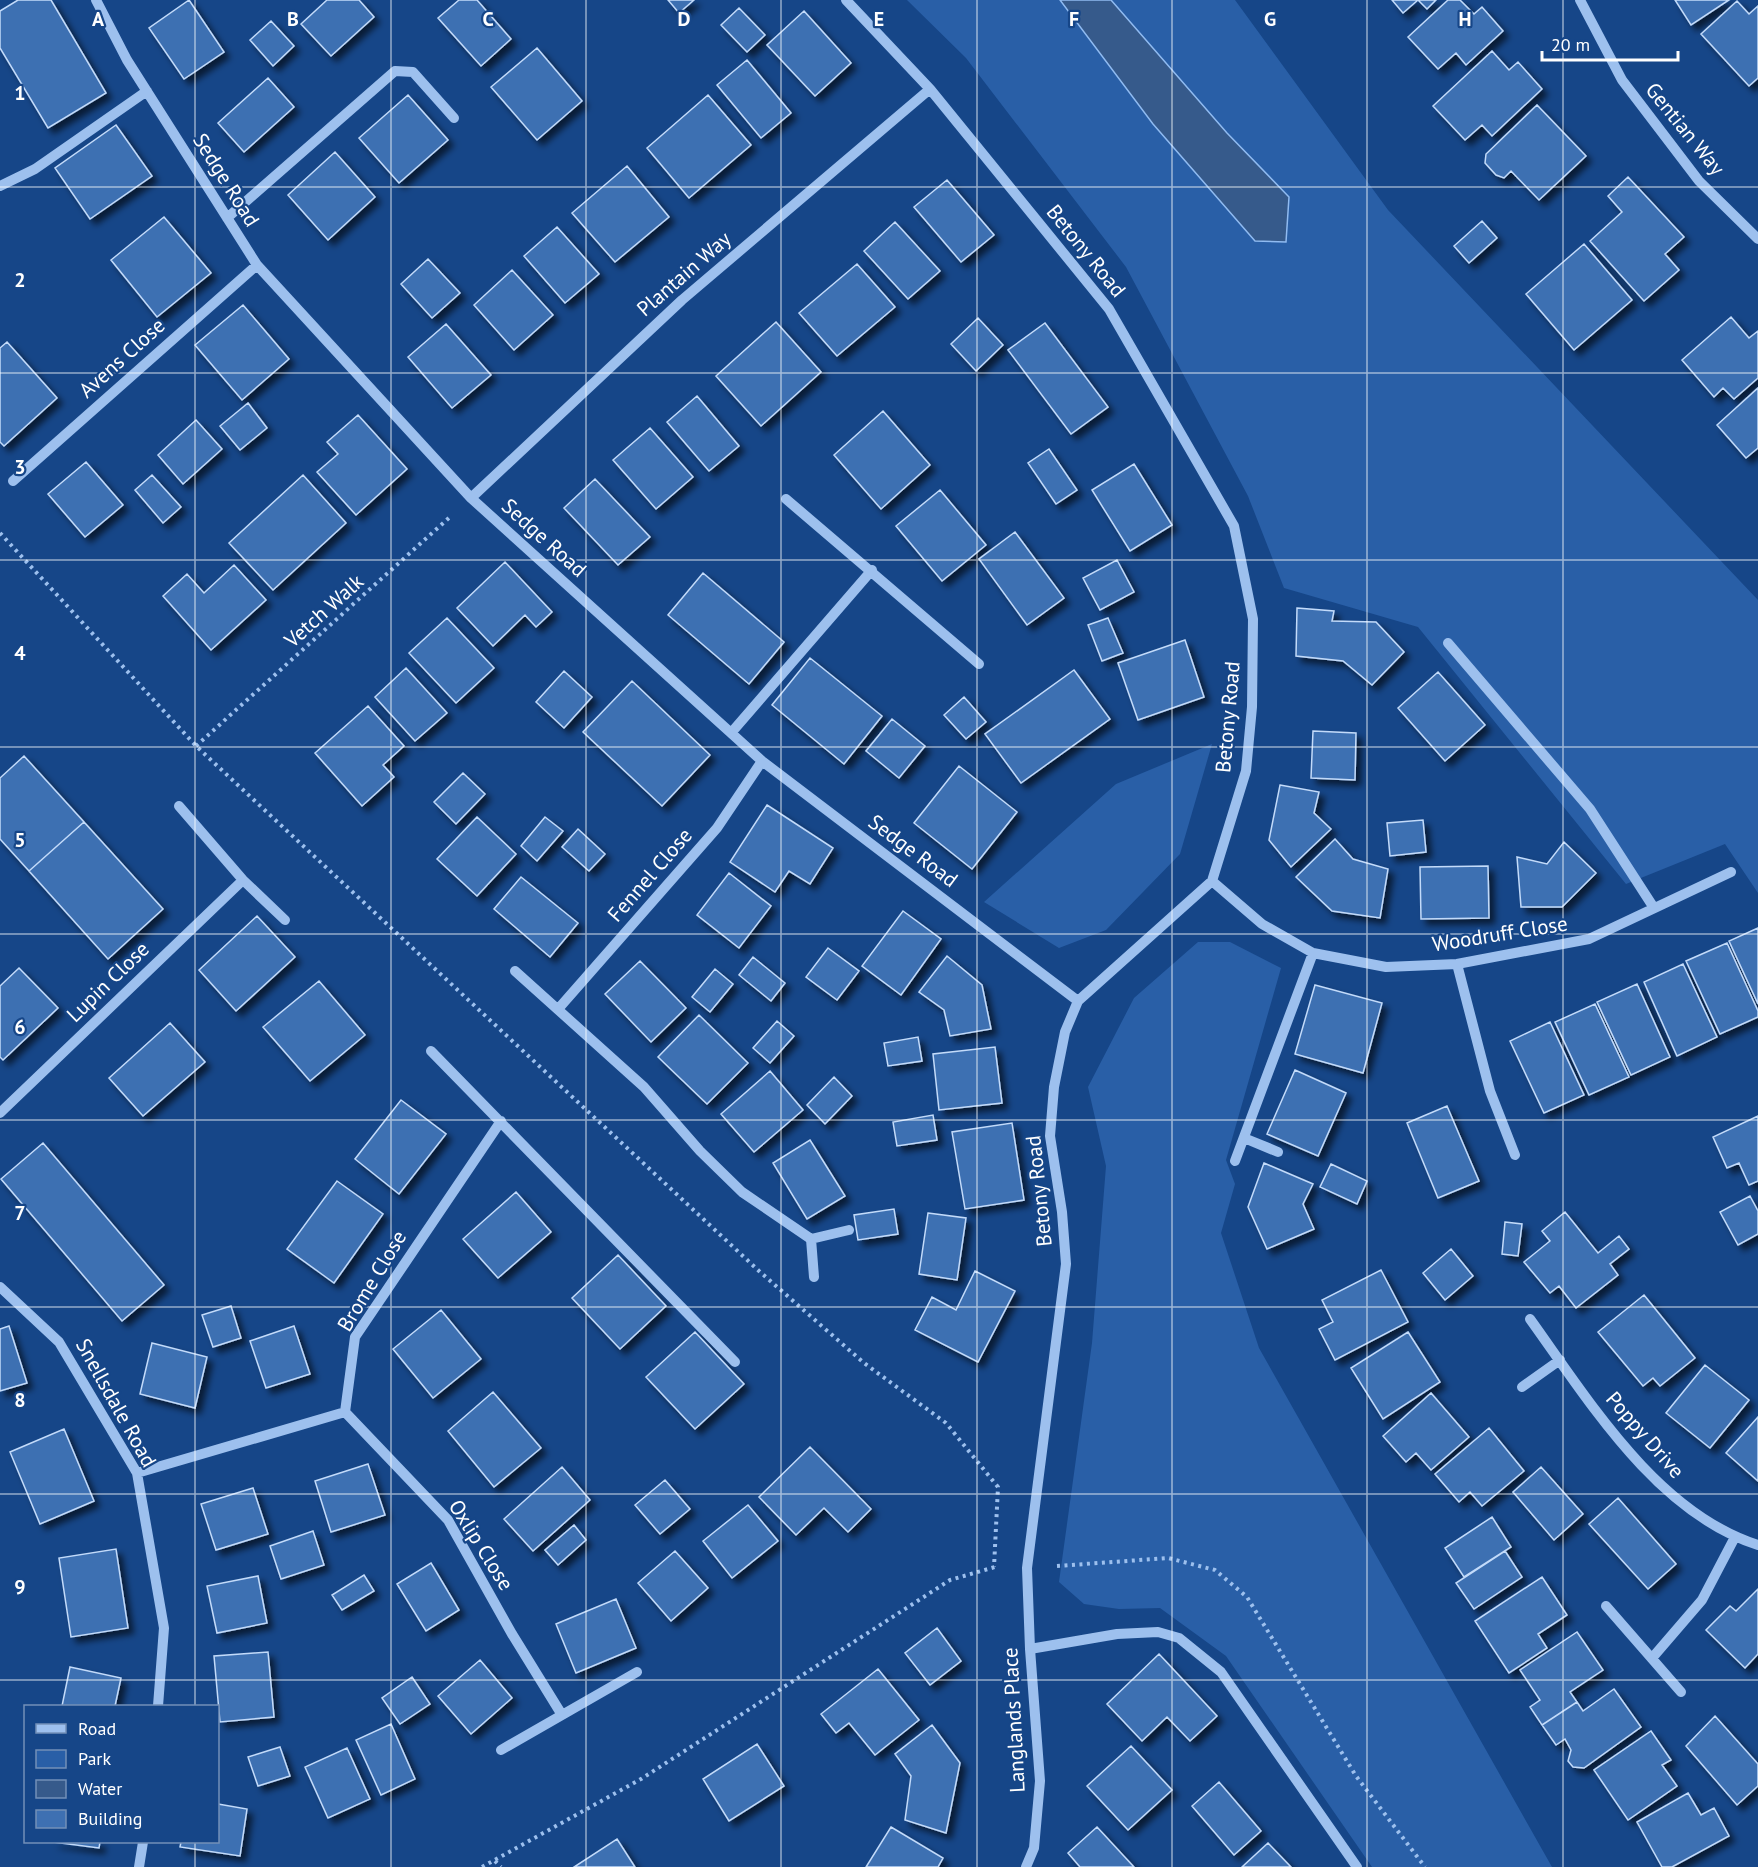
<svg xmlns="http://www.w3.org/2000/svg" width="1758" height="1867" font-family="'PT Sans',sans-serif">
  <defs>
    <filter id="shadow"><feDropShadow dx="5.5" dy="5.5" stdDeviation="3" flood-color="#0009"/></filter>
  </defs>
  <rect width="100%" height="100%" fill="#164688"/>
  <!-- green -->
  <path fill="#295fa7" d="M 907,0 L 1235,0 L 1388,210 L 1758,600 L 1758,893 L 1725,844 L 1626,884 L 1418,627 L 1284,588 L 1248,496 L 1126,267 L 966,58 Z
    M 1212,744 L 1180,854 L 1106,930 L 1059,948 L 984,902 L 1116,784 Z
    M 1198,942 L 1230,942 L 1281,968 L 1226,1160 L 1235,1184 L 1221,1233 L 1259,1348 L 1552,1867 L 1372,1867 L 1226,1656 L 1160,1608 L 1119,1609 L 1084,1604 L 1059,1582 L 1092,1343 L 1106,1166 L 1088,1087 L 1134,998 Z"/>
  <!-- water -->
  <path fill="#365a8b" stroke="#90bbf1" stroke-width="1.5" d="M 1060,0 L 1111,0 L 1227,133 L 1289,197 L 1286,242 L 1255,241 L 1153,124 Z"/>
  <!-- building -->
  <path fill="#3e70b2" stroke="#c3dbfa" stroke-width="1.5" filter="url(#shadow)" d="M 18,0 L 51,0 L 106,93 L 48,128 L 0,48 L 0,11 Z
    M 189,0 L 224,52 L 184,79 L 149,28 Z
    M 327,0 L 359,0 L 374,17 L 331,56 L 301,24 Z
    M 459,0 L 477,0 L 511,39 L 481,66 L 438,18 Z
    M 668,0 L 694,0 L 679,13 Z
    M 1392,0 L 1436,0 L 1427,9 L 1418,0 L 1403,13 Z
    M 1448,0 L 1460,0 L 1474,14 L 1482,7 L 1503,31 L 1466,65 L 1456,53 L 1438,69 L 1408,37 Z
    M 1675,0 L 1729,0 L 1691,25 Z
    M 1737,1 L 1749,14 L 1758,6 L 1758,78 L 1749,86 L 1701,34 Z
    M 739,8 L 765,35 L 747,52 L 721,25 Z
    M 804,11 L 851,63 L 815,96 L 767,45 Z
    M 271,21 L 294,46 L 273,66 L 250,40 Z
    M 537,48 L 582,101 L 537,140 L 491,87 Z
    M 1492,51 L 1509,70 L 1518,62 L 1542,89 L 1492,136 L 1482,125 L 1465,140 L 1433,106 Z
    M 747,60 L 791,113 L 761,138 L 717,85 Z
    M 268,78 L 294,107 L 244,152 L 218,123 Z
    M 408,95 L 448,140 L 399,183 L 359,138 Z
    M 708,95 L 751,145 L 689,198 L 647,148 Z
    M 1537,105 L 1586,156 L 1539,200 L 1511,171 L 1504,178 L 1496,175 L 1485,163 L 1486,154 Z
    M 116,125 L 152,176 L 90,219 L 55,168 Z
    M 335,152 L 375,197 L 328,240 L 288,195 Z
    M 627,166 L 669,217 L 615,262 L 572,213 Z
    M 1628,177 L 1684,237 L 1665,254 L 1679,270 L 1644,301 L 1590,241 L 1622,212 L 1608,196 Z
    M 947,180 L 994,235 L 961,262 L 914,207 Z
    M 164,217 L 211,273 L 157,317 L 111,260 Z
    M 1482,221 L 1497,238 L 1469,263 L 1454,246 Z
    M 895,222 L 940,271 L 908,299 L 864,251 Z
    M 557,227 L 599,274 L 565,303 L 524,256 Z
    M 1584,244 L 1632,300 L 1574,350 L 1526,294 Z
    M 428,259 L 460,293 L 432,318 L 401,284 Z
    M 857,264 L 895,307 L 837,356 L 799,313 Z
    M 512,270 L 553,315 L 514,350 L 474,305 Z
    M 243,305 L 289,359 L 242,400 L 195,345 Z
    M 1731,317 L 1749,338 L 1758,331 L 1758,378 L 1734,399 L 1723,388 L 1714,397 L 1682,360 Z
    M 978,318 L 1003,345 L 976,371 L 951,344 Z
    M 776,322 L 821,372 L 761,426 L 716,376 Z
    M 1045,323 L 1108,407 L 1071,434 L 1008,350 Z
    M 446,324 L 491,375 L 452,408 L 408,357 Z
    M 7,342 L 57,398 L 4,446 L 0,442 L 0,348 Z
    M 1758,388 L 1758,448 L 1746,458 L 1717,425 Z
    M 697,396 L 739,446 L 709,471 L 667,422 Z
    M 248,403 L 267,428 L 240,450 L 220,426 Z
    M 883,411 L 930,465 L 881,509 L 834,455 Z
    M 358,415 L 407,469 L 356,515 L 317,472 L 338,454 L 327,442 Z
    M 196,420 L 222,449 L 183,484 L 158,455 Z
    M 650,428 L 693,477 L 656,509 L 613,460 Z
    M 1049,449 L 1077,490 L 1056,504 L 1028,463 Z
    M 86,462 L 123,505 L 85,537 L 48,494 Z
    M 1134,464 L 1172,525 L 1130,551 L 1092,490 Z
    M 152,475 L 181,507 L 163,523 L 135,490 Z
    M 303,475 L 346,523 L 273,590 L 229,543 Z
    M 595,479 L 650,537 L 618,565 L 564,508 Z
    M 940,490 L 986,545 L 942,581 L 896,526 Z
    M 1015,532 L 1064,598 L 1027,625 L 979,559 Z
    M 1117,560 L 1134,592 L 1100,610 L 1083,578 Z
    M 505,562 L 552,612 L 536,627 L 525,615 L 493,646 L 457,608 Z
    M 234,565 L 266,600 L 211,650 L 163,596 L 187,574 L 204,593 Z
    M 703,573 L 784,642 L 749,684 L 668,615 Z
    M 1297,608 L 1334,611 L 1332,621 L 1376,622 L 1404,652 L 1372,685 L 1343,661 L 1296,656 Z
    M 447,618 L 494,668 L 456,703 L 409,653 Z
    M 1108,618 L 1123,653 L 1102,661 L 1088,625 Z
    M 1185,640 L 1204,697 L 1138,720 L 1118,663 Z
    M 810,658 L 882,716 L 844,764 L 772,705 Z
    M 406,668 L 447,713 L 415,741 L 375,697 Z
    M 1074,670 L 1110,719 L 1021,783 L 985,734 Z
    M 564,671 L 592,697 L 564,728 L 536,702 Z
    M 1438,672 L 1485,725 L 1445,761 L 1398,708 Z
    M 632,681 L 710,755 L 662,806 L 583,732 Z
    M 964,697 L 986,722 L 966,739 L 944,715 Z
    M 368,706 L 404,746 L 383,765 L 394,777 L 362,806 L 315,753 Z
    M 892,719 L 925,746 L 899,778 L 866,751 Z
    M 1313,731 L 1356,733 L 1355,780 L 1311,778 Z
    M 24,756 L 84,822 L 29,871 L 0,839 L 0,778 Z
    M 959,766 L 1017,812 L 972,869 L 914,823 Z
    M 463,773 L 485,794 L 456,824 L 434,802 Z
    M 1280,785 L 1319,792 L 1314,813 L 1331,829 L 1291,867 L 1269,840 Z
    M 767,805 L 833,848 L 810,884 L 789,871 L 775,892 L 730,862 Z
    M 477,817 L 516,854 L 477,896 L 437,859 Z
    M 545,817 L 563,831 L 537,861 L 521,846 Z
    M 1423,820 L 1426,852 L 1390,856 L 1387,823 Z
    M 84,822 L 163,909 L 108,959 L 29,871 Z
    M 578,829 L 605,854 L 589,871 L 562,847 Z
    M 1335,839 L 1353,859 L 1388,869 L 1380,918 L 1332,911 L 1296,877 Z
    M 1564,842 L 1596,873 L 1562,907 L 1521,907 L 1517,857 L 1547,864 Z
    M 1488,866 L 1489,918 L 1421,919 L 1420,867 Z
    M 729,873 L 771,906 L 739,948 L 697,915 Z
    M 521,877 L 578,923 L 550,957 L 494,909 Z
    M 903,911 L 941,939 L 901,995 L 862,966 Z
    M 257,916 L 295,957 L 236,1011 L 199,970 Z
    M 1758,928 L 1758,1004 L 1729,941 Z
    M 1727,943 L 1758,1011 L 1758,1017 L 1720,1034 L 1686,961 Z
    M 828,948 L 859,971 L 837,1000 L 806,977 Z
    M 947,956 L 982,985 L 991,1029 L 950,1036 L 944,1010 L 919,992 Z
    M 753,957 L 785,983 L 771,1001 L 739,975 Z
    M 640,961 L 686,1008 L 651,1042 L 605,994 Z
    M 1683,964 L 1717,1037 L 1677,1056 L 1644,982 Z
    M 19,968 L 58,1008 L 3,1060 L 0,1057 L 0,986 Z
    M 715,969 L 733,984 L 710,1012 L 692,997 Z
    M 319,981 L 365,1035 L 310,1081 L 263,1027 Z
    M 1637,984 L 1670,1057 L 1631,1075 L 1597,1002 Z
    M 1315,985 L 1382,1003 L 1363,1073 L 1295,1054 Z
    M 1595,1004 L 1629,1077 L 1589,1095 L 1555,1022 Z
    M 699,1015 L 748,1063 L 707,1104 L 658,1057 Z
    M 777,1021 L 794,1036 L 770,1063 L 753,1048 Z
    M 1550,1022 L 1584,1095 L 1544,1113 L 1510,1041 Z
    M 170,1023 L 205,1062 L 143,1116 L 109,1078 Z
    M 918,1037 L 922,1061 L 888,1066 L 884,1043 Z
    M 995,1047 L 1002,1103 L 939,1110 L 933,1054 Z
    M 1295,1070 L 1346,1093 L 1318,1156 L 1267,1134 Z
    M 770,1071 L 803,1110 L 754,1152 L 721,1114 Z
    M 834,1077 L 852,1096 L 825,1124 L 807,1105 Z
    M 401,1100 L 446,1134 L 399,1194 L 355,1159 Z
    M 1447,1106 L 1479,1181 L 1438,1198 L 1407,1123 Z
    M 933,1115 L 937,1140 L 897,1146 L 893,1122 Z
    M 1758,1116 L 1758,1181 L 1749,1185 L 1739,1163 L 1727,1168 L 1713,1137 Z
    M 1012,1123 L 1024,1200 L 965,1209 L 952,1132 Z
    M 810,1140 L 845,1196 L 807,1219 L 773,1163 Z
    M 43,1143 L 164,1285 L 122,1321 L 1,1179 Z
    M 1264,1163 L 1313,1184 L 1303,1204 L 1314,1229 L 1267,1249 L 1248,1207 Z
    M 1331,1164 L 1367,1181 L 1357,1204 L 1320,1187 Z
    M 337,1181 L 383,1214 L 334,1283 L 287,1249 Z
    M 516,1192 L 551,1232 L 498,1278 L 463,1239 Z
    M 1750,1196 L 1758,1211 L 1758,1234 L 1738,1245 L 1720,1212 Z
    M 894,1209 L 898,1234 L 858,1240 L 854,1215 Z
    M 1565,1212 L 1598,1253 L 1619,1236 L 1629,1249 L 1610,1264 L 1618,1275 L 1576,1308 L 1559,1286 L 1550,1293 L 1524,1262 L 1550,1241 L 1542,1231 Z
    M 928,1213 L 966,1218 L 957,1280 L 919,1274 Z
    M 1505,1222 L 1522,1224 L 1518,1256 L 1502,1254 Z
    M 1451,1249 L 1473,1276 L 1445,1300 L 1423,1273 Z
    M 618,1255 L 666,1306 L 620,1349 L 572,1298 Z
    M 1381,1270 L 1408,1322 L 1335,1360 L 1319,1329 L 1333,1322 L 1322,1300 Z
    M 975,1271 L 1015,1291 L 978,1362 L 915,1330 L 932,1297 L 956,1310 Z
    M 1644,1295 L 1695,1358 L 1660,1386 L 1653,1378 L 1643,1386 L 1598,1332 Z
    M 231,1306 L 241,1338 L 213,1347 L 202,1315 Z
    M 441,1310 L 481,1359 L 433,1398 L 393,1349 Z
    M 9,1326 L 27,1383 L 0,1391 L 0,1329 Z
    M 294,1326 L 310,1374 L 266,1388 L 250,1341 Z
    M 695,1332 L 744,1384 L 695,1429 L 646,1377 Z
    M 1408,1332 L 1440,1382 L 1383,1419 L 1351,1368 Z
    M 152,1343 L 207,1357 L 195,1408 L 140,1394 Z
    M 1705,1365 L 1749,1400 L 1710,1448 L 1666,1413 Z
    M 493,1392 L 541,1448 L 494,1487 L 448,1431 Z
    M 1431,1393 L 1469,1437 L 1431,1470 L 1416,1453 L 1406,1462 L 1383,1436 Z
    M 1758,1417 L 1758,1481 L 1726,1453 Z
    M 1489,1428 L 1524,1471 L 1482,1506 L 1470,1492 L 1459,1502 L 1435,1474 Z
    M 64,1429 L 94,1501 L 40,1524 L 10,1452 Z
    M 810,1447 L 871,1509 L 848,1532 L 824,1508 L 796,1535 L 759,1497 Z
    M 368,1464 L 385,1515 L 331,1532 L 315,1481 Z
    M 562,1467 L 590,1500 L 533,1551 L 504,1519 Z
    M 1541,1467 L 1583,1514 L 1554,1540 L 1513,1492 Z
    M 665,1480 L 690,1509 L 660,1534 L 635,1505 Z
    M 253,1488 L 268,1534 L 216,1550 L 201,1504 Z
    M 1618,1498 L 1676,1564 L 1648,1589 L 1589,1524 Z
    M 748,1505 L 778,1541 L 732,1578 L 703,1541 Z
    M 1492,1517 L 1511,1547 L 1464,1577 L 1445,1548 Z
    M 574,1525 L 586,1540 L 558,1565 L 545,1550 Z
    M 313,1531 L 324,1565 L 281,1579 L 270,1546 Z
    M 116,1549 L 128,1628 L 71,1637 L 59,1558 Z
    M 675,1551 L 708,1588 L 671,1621 L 638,1583 Z
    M 1505,1551 L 1522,1577 L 1474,1609 L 1456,1583 Z
    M 431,1563 L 459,1610 L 426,1631 L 397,1584 Z
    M 364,1575 L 374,1591 L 342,1610 L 332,1595 Z
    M 258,1576 L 267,1623 L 217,1633 L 207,1586 Z
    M 1542,1577 L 1567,1615 L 1538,1634 L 1547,1648 L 1509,1673 L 1475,1621 Z
    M 1758,1589 L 1758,1654 L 1745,1668 L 1706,1630 L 1730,1606 L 1736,1611 Z
    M 616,1599 L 636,1648 L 576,1673 L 556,1624 Z
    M 937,1628 L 961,1661 L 930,1685 L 905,1653 Z
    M 1577,1632 L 1603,1670 L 1570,1692 L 1577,1702 L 1542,1725 L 1530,1707 L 1540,1700 L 1520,1670 Z
    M 268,1652 L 274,1717 L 220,1722 L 214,1656 Z
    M 1159,1654 L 1217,1716 L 1190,1741 L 1167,1717 L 1142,1741 L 1107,1704 Z
    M 480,1660 L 512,1698 L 471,1734 L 438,1696 Z
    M 70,1667 L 121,1678 L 115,1706 L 62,1706 Z
    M 878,1669 L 919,1720 L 875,1755 L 849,1723 L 836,1733 L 821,1714 Z
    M 412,1677 L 430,1704 L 400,1724 L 382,1698 Z
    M 1614,1689 L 1641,1727 L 1584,1768 L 1573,1767 L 1568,1761 L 1571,1750 L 1565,1739 L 1556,1745 L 1542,1725 L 1577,1702 L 1583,1711 Z
    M 1715,1716 L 1758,1764 L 1758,1786 L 1737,1805 L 1686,1746 Z
    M 391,1724 L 415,1779 L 381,1795 L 356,1740 Z
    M 932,1725 L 960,1763 L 946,1833 L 905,1820 L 911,1776 L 895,1754 Z
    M 1651,1731 L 1671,1760 L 1662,1765 L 1677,1786 L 1628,1820 L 1594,1770 Z
    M 757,1744 L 784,1786 L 729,1821 L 703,1779 Z
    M 1131,1746 L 1172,1790 L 1128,1830 L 1087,1786 Z
    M 280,1747 L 290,1776 L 258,1786 L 248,1757 Z
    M 347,1748 L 370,1799 L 328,1818 L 305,1767 Z
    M 1219,1782 L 1261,1831 L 1234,1855 L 1192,1806 Z
    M 1688,1793 L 1701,1815 L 1714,1808 L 1729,1836 L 1672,1867 L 1662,1867 L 1637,1822 Z
    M 218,1804 L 247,1809 L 240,1856 L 180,1847 L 181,1842 L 218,1842 Z
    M 891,1827 L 943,1858 L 938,1867 L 866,1867 Z
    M 1097,1827 L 1134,1867 L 1080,1867 L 1068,1853 Z
    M 617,1839 L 635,1867 L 574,1867 Z
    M 53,1842 L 100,1842 L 99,1848 Z
    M 1268,1843 L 1291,1867 L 1242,1867 Z"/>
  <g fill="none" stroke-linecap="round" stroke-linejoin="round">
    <!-- path -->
    <path stroke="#9dc0ee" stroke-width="4" stroke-dasharray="3 4.5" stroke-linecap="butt" d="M 0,533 L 196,746 L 759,1271 L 864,1363 L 946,1423 L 998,1487 L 994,1567
      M 196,746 L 451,516
      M 1057,1566 L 1168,1558 L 1215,1570 L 1247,1597 L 1356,1776 L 1425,1867
      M 495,1861 L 501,1867
      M 482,1867 L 641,1779 L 950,1580 L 995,1567"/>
    <!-- minor -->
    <path stroke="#9dc0ee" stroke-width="10" d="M 96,0 L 127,60 L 257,265 L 471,498 L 762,761 L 1078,1001
      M 846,0 L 930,89 L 1109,309 L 1234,526 L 1253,619 L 1252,707 L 1246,771 L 1212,881 L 1078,1001 L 1065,1032 L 1054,1087 L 1050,1136 L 1062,1212 L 1066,1264 L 1027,1568 L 1030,1649 L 1040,1781 L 1034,1848 L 1026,1867
      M 1580,0 L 1622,80 L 1699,181 L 1758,239
      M 0,186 L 35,169 L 147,91
      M 227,218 L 395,71 L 413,72 L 454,118
      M 13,481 L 257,265
      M 471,498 L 682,300 L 930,89
      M 786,499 L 979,664
      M 1448,643 L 1590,809 L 1654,908
      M 731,733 L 872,570
      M 179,806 L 243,880 L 285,920
      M 1212,881 L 1262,924 L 1313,953 L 1386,967 L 1457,964 L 1589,939 L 1731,872
      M 1457,964 L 1490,1091 L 1515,1155
      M 515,971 L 644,1087 L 700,1151 L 742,1192 L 811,1239
      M 559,1008 L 717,828 L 762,761
      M 431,1051 L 735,1362
      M 0,1113 L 243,880
      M 1244,1138 L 1278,1152
      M 1235,1161 L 1313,953
      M 814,1277 L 811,1239 L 849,1230
      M 0,1287 L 59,1342 L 137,1473 L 164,1628 L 158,1706
      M 1530,1319 C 1589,1401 1657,1513 1758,1545
      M 1522,1387 L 1560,1360
      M 345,1412 L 448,1520 L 512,1634 L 562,1715
      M 345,1412 L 355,1337 L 501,1121
      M 137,1473 L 345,1412
      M 1606,1606 L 1681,1692
      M 1030,1649 L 1117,1634 L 1158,1632 L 1179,1638 L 1221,1672 L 1357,1867
      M 1653,1657 L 1702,1600 L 1735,1537
      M 501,1750 L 637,1672
      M 139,1867 L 143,1842"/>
  </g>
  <!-- grid -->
  <path fill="none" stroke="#fff" stroke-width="1.5" stroke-opacity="0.55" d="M 195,0 L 195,1706M 391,0 L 391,1867M 586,0 L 586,1867M 781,0 L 781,1867M 977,0 L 977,1867M 1172,0 L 1172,1867M 1367,0 L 1367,1867M 1563,0 L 1563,1867M 0,187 L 1758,187M 0,373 L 1758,373M 0,560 L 1758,560M 0,747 L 1758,747M 0,934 L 1758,934M 0,1120 L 1758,1120M 0,1307 L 1758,1307M 0,1494 L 1758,1494M 0,1680 L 1758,1680M 195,1842 L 195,1867"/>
  <g text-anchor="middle" stroke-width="4.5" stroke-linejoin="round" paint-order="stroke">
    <!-- street labels -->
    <g font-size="21" fill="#fff" stroke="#164688">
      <text transform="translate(1685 129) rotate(51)" y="7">Gentian Way</text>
      <text transform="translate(226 180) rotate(58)" y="7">Sedge Road</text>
      <text transform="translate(1086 251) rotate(51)" y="7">Betony Road</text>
      <text transform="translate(684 274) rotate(-41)" y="7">Plantain Way</text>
      <text transform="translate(122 358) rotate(-42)" y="7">Avens Close</text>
      <text transform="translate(544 538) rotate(42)" y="7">Sedge Road</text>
      <text transform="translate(324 611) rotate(-42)" y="7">Vetch Walk</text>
      <text transform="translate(1228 717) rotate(-85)" y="7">Betony Road</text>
      <text transform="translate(913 851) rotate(37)" y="7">Sedge Road</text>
      <text transform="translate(650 875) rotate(-49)" y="7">Fennel Close</text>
      <text transform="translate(1500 934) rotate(-9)" y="7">Woodruff Close</text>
      <text transform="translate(108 982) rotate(-44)" y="7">Lupin Close</text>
      <text transform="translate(1039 1191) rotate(-96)" y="7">Betony Road</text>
      <text transform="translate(372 1281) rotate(-59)" y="7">Brome Close</text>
      <text transform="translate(116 1403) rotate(61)" y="7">Snellsdale Road</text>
      <text transform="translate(1645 1435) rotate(49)" y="7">Poppy Drive</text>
      <text transform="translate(481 1545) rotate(58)" y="7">Oxlip Close</text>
      <text transform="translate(1014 1720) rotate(-93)" y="7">Langlands Place</text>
    </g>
  </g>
  <g font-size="20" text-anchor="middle" font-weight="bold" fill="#fff" stroke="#164688" stroke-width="4.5" stroke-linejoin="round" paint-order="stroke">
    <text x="98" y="26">A</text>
    <text x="293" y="26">B</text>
    <text x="488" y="26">C</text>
    <text x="684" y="26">D</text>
    <text x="879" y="26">E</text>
    <text x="1074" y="26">F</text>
    <text x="1270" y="26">G</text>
    <text x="1465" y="26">H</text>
    <text x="20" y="100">1</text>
    <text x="20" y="287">2</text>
    <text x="20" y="474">3</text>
    <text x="20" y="660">4</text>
    <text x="20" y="847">5</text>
    <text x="20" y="1034">6</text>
    <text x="20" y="1220">7</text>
    <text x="20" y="1407">8</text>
    <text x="20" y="1594">9</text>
  </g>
  <!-- legend -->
  <rect x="24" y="1705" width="195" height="138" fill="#164688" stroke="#7390b8" stroke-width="1.5"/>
  <rect x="36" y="1724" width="30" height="9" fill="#9dc0ee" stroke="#7390b8" stroke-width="1.5"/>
  <text x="78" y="1735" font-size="18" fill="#ffffff">Road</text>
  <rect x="36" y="1750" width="30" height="18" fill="#295fa7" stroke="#7390b8" stroke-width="1.5"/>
  <text x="78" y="1765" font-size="18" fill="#ffffff">Park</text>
  <rect x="36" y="1780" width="30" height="18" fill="#365a8b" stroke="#7390b8" stroke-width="1.5"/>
  <text x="78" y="1795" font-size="18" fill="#ffffff">Water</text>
  <rect x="36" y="1810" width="30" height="18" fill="#3e70b2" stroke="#7390b8" stroke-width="1.5"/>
  <text x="78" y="1825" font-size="18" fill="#ffffff">Building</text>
  <!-- scale -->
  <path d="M1542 51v9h136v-9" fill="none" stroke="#ffffff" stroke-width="3"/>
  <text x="1551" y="51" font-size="18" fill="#ffffff" stroke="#164688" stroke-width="4.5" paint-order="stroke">20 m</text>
</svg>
